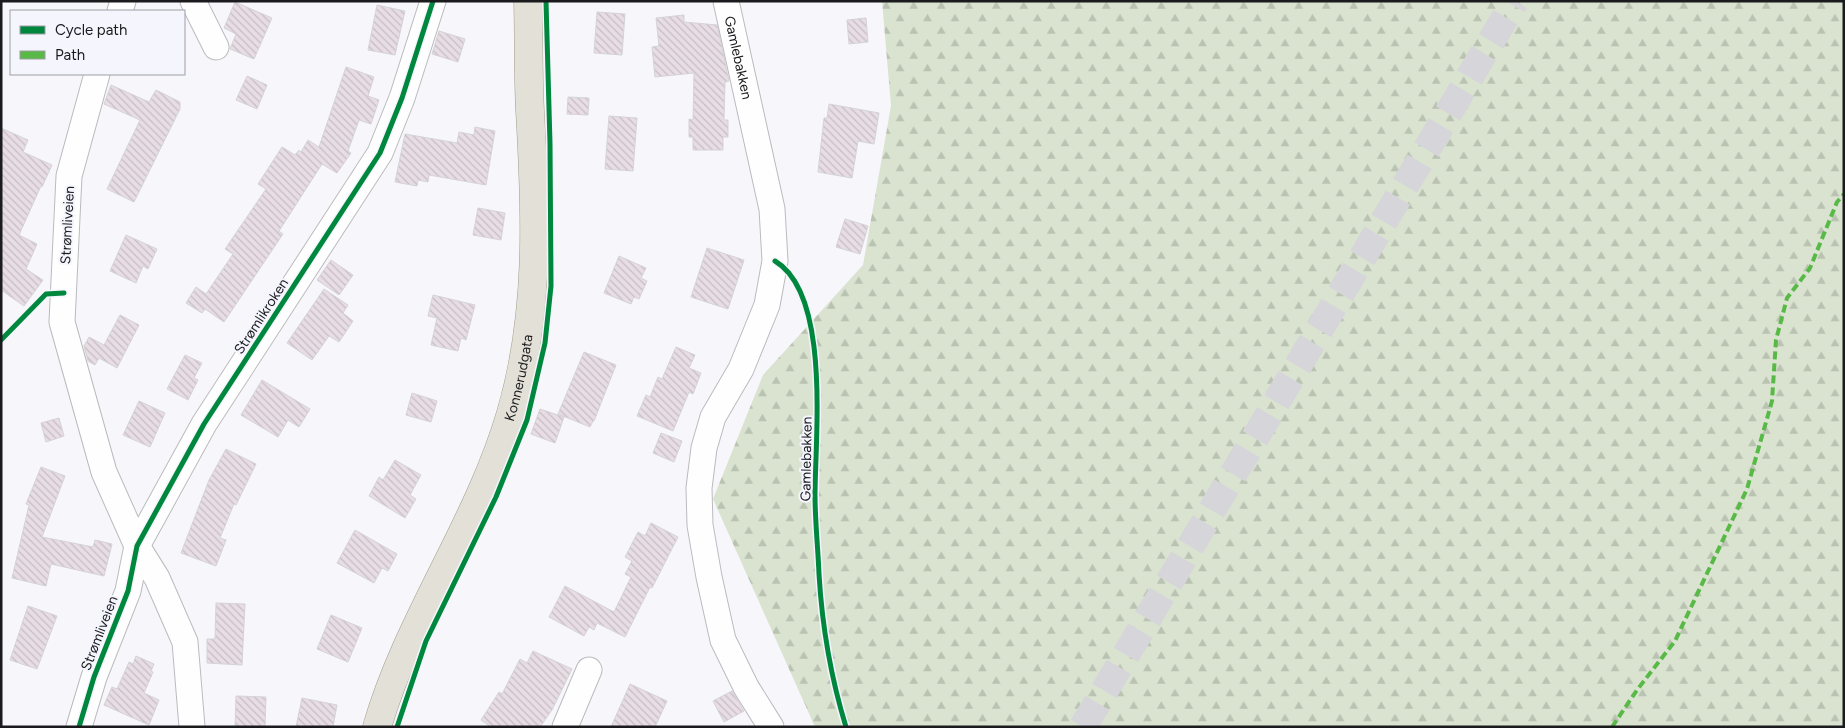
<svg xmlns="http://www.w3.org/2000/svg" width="1845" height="728" font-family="Figtree,sans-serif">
  <defs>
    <pattern id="forest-firs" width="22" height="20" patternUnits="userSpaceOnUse" patternTransform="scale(1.25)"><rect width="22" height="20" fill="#d9e3d0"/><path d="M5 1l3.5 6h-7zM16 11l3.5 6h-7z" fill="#bac2b2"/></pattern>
    <pattern id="building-back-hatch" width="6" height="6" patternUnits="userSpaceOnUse" patternTransform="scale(1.25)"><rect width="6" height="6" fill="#e8dde4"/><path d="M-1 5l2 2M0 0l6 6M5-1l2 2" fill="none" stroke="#c6bdc3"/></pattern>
  </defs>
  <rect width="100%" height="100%" fill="#f6f6fb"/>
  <!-- forest -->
  <path fill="url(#forest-firs)" d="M 882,1 L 1844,1 L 1844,727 L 815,727 L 713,499 L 763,375 L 863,265 L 891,106 Z"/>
  <!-- building -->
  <path fill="url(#building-back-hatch)" stroke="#d4d3d6" d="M 235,2 L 272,18 L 254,59 L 230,49 L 236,34 L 224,28 Z
    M 377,5 L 405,11 L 395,55 L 368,50 Z
    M 597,12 L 625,14 L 622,55 L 594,53 Z
    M 684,15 L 684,22 L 717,25 L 729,81 L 725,82 L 724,120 L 728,120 L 728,137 L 723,137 L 723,150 L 693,150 L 693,137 L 689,137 L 689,119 L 693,120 L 694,73 L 655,77 L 652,47 L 659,46 L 656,18 Z
    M 866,18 L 868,42 L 849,44 L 847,20 Z
    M 439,31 L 465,39 L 458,62 L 432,54 Z
    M 346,67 L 374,77 L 368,96 L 379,100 L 371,124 L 359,120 L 348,151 L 351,153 L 337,173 L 322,164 L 279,231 L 283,234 L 224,322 L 205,309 L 202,313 L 186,303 L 196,287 L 206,294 L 233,254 L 225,249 L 266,189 L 258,184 L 282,147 L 295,155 L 299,150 L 301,152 L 308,140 L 319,147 Z
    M 247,76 L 267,85 L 257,109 L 236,100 Z
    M 111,85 L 149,102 L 156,90 L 180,102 L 180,109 L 134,202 L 107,189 L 140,120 L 104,104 Z
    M 568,97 L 589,98 L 588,115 L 567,114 Z
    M 829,104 L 879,113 L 874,144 L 858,141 L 852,178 L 818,172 L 824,118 L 827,118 Z
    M 609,116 L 637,118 L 633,171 L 605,169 Z
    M 475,127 L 495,131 L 486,185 L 429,175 L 428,182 L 418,180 L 417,186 L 395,182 L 405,134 L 457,143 L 459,132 L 474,135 Z
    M 1,128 L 28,140 L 23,152 L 52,165 L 42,187 L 41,186 L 19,235 L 37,244 L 26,269 L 43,280 L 24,306 L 1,290 Z
    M 478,208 L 505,213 L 501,240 L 473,235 Z
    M 845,219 L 868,226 L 860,254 L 836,247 Z
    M 126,235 L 157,249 L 148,269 L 143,266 L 136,283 L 110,271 Z
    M 707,248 L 744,260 L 728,309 L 691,297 Z
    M 619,256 L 646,268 L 641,278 L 647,281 L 639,299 L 634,297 L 631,304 L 604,293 Z
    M 331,260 L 353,275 L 339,295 L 317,280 Z
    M 324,289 L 348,305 L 343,313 L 353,321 L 339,342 L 329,336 L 312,360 L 287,343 Z
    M 433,295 L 475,305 L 466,340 L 461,338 L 458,351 L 431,345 L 437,318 L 428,316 Z
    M 120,315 L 139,325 L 117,368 L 99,358 L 95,365 L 88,361 L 84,346 L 89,337 L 104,345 Z
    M 676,347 L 695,355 L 689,368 L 701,373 L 693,394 L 689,392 L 673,431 L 637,416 L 646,395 L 650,397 L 658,377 L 662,379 Z
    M 584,352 L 616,365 L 594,421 L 593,421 L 590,427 L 558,414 Z
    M 185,355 L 202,363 L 194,378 L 198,380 L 188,400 L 167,389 Z
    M 262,380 L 310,409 L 299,427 L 288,420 L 278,437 L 241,415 Z
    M 412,393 L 437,401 L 431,422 L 406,415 Z
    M 139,401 L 165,413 L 150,447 L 123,435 Z
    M 540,409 L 564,417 L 555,443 L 531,434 Z
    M 59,418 L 64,436 L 46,442 L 41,423 Z
    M 661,433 L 682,441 L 674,462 L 653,453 Z
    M 226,449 L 256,464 L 236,505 L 234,504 L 220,538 L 226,540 L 216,566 L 181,553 L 209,480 Z
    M 395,460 L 421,475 L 410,495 L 416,499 L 405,518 L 369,496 L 379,477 L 383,480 Z
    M 41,467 L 65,476 L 42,537 L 93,547 L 95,540 L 112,544 L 104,576 L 51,564 L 46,586 L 12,578 L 29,505 L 26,504 Z
    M 651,523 L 678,537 L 652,588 L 650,587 L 625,637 L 597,623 L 594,630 L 589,627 L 584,636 L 549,617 L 565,586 L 614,612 L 631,577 L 625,574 L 632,561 L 625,557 L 638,532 L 645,536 Z
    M 355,530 L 397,554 L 388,571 L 382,568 L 374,583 L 337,563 Z
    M 216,603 L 245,604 L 242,665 L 207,663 L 207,639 L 215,639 Z
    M 28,606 L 57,616 L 37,669 L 10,660 Z
    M 331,615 L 362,628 L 348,662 L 317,649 Z
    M 533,651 L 572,669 L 552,710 L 540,727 L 491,727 L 481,720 L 499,692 L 502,694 L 520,659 L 527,663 Z
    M 136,656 L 154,664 L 151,671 L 153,672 L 144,693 L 159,700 L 149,725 L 104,705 L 112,687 L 117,689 L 129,662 L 133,664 Z
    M 630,684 L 667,701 L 655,727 L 611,727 Z
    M 732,691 L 744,711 L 724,722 L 713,701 Z
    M 236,696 L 266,697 L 265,727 L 235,727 Z
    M 302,698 L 337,705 L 333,727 L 296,727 Z"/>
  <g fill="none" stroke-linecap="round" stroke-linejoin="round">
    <!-- highway-tunnel -->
    <path stroke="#d5d5da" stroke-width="28" stroke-dasharray="28 14" stroke-linecap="butt" d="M 1083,727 L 1515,1"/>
    <defs>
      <g id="minor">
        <path d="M 193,1 L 216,47"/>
        <path id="s1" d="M 726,1 L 772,209 L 775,261 L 767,305 L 741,369 L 713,417 L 704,448 L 699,488 L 700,525 L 709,577 L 723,640 L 746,687 L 771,727"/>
        <path d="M 120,11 L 123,1"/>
        <path d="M 97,74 L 69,176 L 62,322 L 104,472 L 137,546 L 157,578 L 185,642 L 192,727"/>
        <path d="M 79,727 L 94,677 L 128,591 L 137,546 L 204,424 L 380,153 L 402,98 L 433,1"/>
        <path d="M 565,727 L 589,670"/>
      </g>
      <g id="major">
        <path id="s2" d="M 377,727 C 409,617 479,523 511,413 C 540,314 536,213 530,111 C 528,75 529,38 528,1"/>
      </g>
    </defs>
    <!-- minor casing -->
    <use href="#minor" stroke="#bbbbbf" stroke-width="27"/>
    <!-- major casing -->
    <use href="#major" stroke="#a19c8d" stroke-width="29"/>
    <!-- minor -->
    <use href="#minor" stroke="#fefefe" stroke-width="25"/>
    <!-- major -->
    <use href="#major" stroke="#e3e1d7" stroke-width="28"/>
    <!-- quiet -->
    <path stroke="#58b947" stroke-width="4" stroke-dasharray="8 4" stroke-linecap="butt" d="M 1612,727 L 1637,690 L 1675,641 L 1747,489 L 1772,401 L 1776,340 L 1787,298 L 1810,268 L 1837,202 L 1844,194"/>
    <defs>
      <path id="cycleway" d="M 775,261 C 831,294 815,438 815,495 C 815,521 818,548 819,574 C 822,625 831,678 846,727
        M 1,340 L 46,294 L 64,293
        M 79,727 L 94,677 L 128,591 L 137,546 L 204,424 L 380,153 L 402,98 L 433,1
        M 397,727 L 426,641 L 496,497 L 527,420 L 545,343 L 551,286 L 550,144 L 546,1"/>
    </defs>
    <!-- cycleway casing -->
    <use href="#cycleway" stroke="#f4f5fd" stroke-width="8"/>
    <!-- cycleway -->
    <use href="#cycleway" stroke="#00873e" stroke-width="5"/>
  </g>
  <g text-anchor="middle" stroke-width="4" stroke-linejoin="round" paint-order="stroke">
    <!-- street labels -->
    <g font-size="14" fill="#1b1b1e" stroke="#f4f5fd">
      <text dy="5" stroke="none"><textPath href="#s1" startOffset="58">Gamlebakken</textPath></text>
      <text transform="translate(67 225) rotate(-87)" y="5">Strømliveien</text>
      <text transform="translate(261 316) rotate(-57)" y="5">Strømlikroken</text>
      <text dy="5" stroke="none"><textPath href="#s2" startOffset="378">Konnerudgata</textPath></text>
      <text transform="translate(806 459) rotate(-89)" y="5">Gamlebakken</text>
      <text transform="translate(99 633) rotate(-69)" y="5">Strømliveien</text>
    </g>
  </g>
  <!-- border -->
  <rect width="1845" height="728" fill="none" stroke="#1b1b1e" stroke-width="5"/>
  <!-- legend -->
  <rect x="10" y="10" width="175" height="65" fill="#f4f5fd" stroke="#9d9ea4"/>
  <rect x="20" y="26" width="25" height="8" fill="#00873e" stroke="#9d9ea4"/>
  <text x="55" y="35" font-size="15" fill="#1b1b1e">Cycle path</text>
  <rect x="20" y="51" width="25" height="8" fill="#58b947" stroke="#9d9ea4"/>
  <text x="55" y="60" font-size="15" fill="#1b1b1e">Path</text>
</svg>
